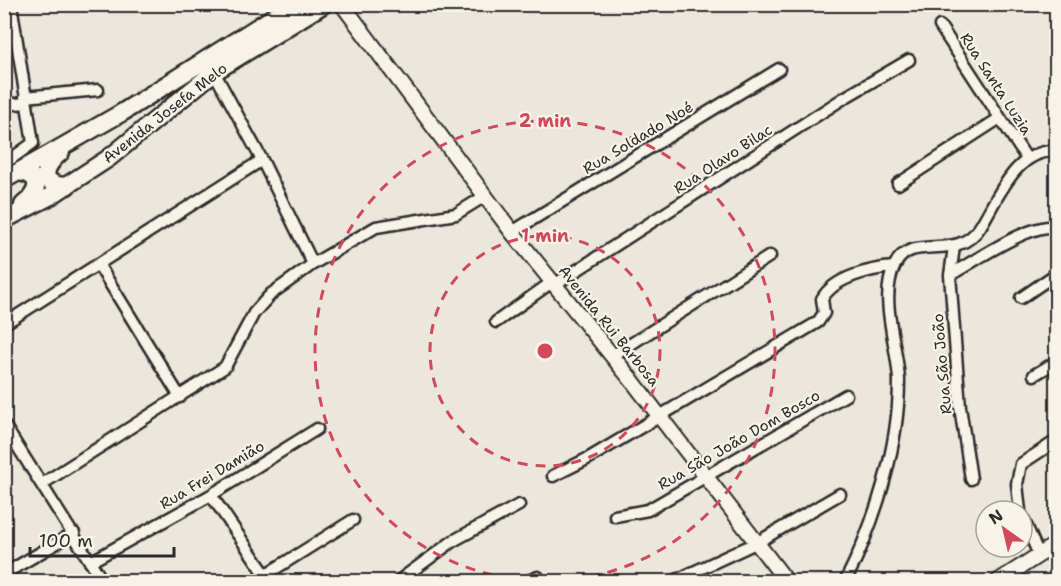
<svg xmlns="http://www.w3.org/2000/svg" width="1061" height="586" font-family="'Shantell Sans',sans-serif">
  <rect width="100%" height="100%" fill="#ebe7dd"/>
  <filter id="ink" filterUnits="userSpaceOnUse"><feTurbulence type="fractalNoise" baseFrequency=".0167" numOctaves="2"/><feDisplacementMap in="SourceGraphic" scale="12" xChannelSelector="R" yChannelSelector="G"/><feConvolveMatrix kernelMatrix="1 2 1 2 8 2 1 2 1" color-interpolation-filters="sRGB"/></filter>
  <g filter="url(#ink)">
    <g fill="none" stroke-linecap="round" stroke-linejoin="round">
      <defs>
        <path id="minor" d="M 940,26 L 1027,159
          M 214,72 L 262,160 L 313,264
          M 25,97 L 98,90
          M 4,105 L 26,103
          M 4,164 L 33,143 L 11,4
          M 898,184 L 1000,118
          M 512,232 L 779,69
          M 954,247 L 950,275 L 960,407 L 971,479
          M 98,264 L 180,397
          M 950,275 C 975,261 1029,223 1056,227
          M 554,285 L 844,98 L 909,60
          M 1021,298 L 1056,274
          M 496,322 L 552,282
          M 4,324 L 262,160
          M 612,356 L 770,256
          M 1034,375 L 1056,362
          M 4,425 L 103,582
          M 553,476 L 589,458 L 818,322 L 824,313 L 822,299 C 834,277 871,269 893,267
          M 42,484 L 225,367 L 254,313 L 271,294 L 313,264 L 376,227 L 456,214 L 485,196
          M 211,495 L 265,574
          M 1020,511 L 1017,484 L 1021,464 L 1056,441
          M 615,516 L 648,510 L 846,395
          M 1022,516 L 1039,555
          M 90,562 L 211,495 L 317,429
          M 4,574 L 74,533
          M 254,582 L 353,520
          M 397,582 L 453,541 L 519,505
          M 526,582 L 538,577
          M 672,582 L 758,542 L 840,494
          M 845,582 C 875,523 899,447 899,381 C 898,346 878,298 895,265 C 911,231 957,264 980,227 C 998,198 1016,149 1056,151"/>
        <path id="tertiary" d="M 342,4 L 512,232 L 634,383 L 787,582
          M 997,582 L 1056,544"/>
        <path id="primary" d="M 61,152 C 44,166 37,185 67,186
          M 18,172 C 44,175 39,192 23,205
          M 4,180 L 123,112 L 294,4
          M 4,220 L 49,197 L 109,158 L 214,72 L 324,4"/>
      </defs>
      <!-- minor casing -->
      <use href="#minor" stroke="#2b2b2b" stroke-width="15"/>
      <!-- tertiary casing -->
      <use href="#tertiary" stroke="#2b2b2b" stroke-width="18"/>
      <!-- primary casing -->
      <use href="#primary" stroke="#2b2b2b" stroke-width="21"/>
      <!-- minor -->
      <use href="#minor" stroke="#f7f3e8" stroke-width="10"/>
      <!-- tertiary -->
      <use href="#tertiary" stroke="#f7f3e8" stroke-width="14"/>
      <!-- primary -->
      <use href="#primary" stroke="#f7f3e8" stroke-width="16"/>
    </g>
  </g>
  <!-- distance rings -->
  <g fill="none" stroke="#d1495b" stroke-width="3" stroke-dasharray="10 8">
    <circle cx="545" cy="351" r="115"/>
    <circle cx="545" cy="351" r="230"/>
  </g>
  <g text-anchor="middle" stroke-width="4.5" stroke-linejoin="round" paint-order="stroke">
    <!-- street labels -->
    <g font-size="15" fill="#2b2b2b" stroke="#f7f3e8">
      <text transform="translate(996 84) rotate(57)" y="5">Rua Santa Luzia</text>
      <text transform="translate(165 113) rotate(-38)" y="5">Avenida Josefa Melo</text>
      <text transform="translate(638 138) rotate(-31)" y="5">Rua Soldado Noé</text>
      <text transform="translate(723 159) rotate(-33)" y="5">Rua Olavo Bilac</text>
      <text transform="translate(609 326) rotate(51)" y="5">Avenida Rui Barbosa</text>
      <text transform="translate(942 364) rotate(-95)" y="5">Rua São João</text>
      <text transform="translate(739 440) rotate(-30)" y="5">Rua São João Dom Bosco</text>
      <text transform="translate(212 475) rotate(-31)" y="5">Rua Frei Damião</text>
    </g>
  </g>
  <circle cx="545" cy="351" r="9" fill="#d1495b" stroke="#f7f3e8" stroke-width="3"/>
  <g font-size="18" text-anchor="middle" font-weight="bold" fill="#d1495b" stroke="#f7f3e8" stroke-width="4.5" stroke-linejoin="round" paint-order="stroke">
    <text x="545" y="127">2 min</text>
    <text x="545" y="242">1 min</text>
  </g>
  <!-- margin -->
  <rect width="1061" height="586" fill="none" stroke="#f7f3e8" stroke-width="24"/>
  <rect x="12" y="12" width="1037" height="562" fill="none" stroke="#2b2b2b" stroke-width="2" filter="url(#ink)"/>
  <!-- north arrow -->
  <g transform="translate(1004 529) rotate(326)"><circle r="28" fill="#f7f3e8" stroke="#a5a39c" stroke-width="1.5"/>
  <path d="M0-4.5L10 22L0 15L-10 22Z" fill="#d1495b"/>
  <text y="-9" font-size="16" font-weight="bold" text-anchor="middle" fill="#2b2b2b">N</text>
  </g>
  <!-- scale -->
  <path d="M30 547v9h144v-9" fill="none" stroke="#2b2b2b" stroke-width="3"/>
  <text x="39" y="547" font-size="18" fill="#2b2b2b" stroke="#f7f3e8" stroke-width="4.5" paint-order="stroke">100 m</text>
</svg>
